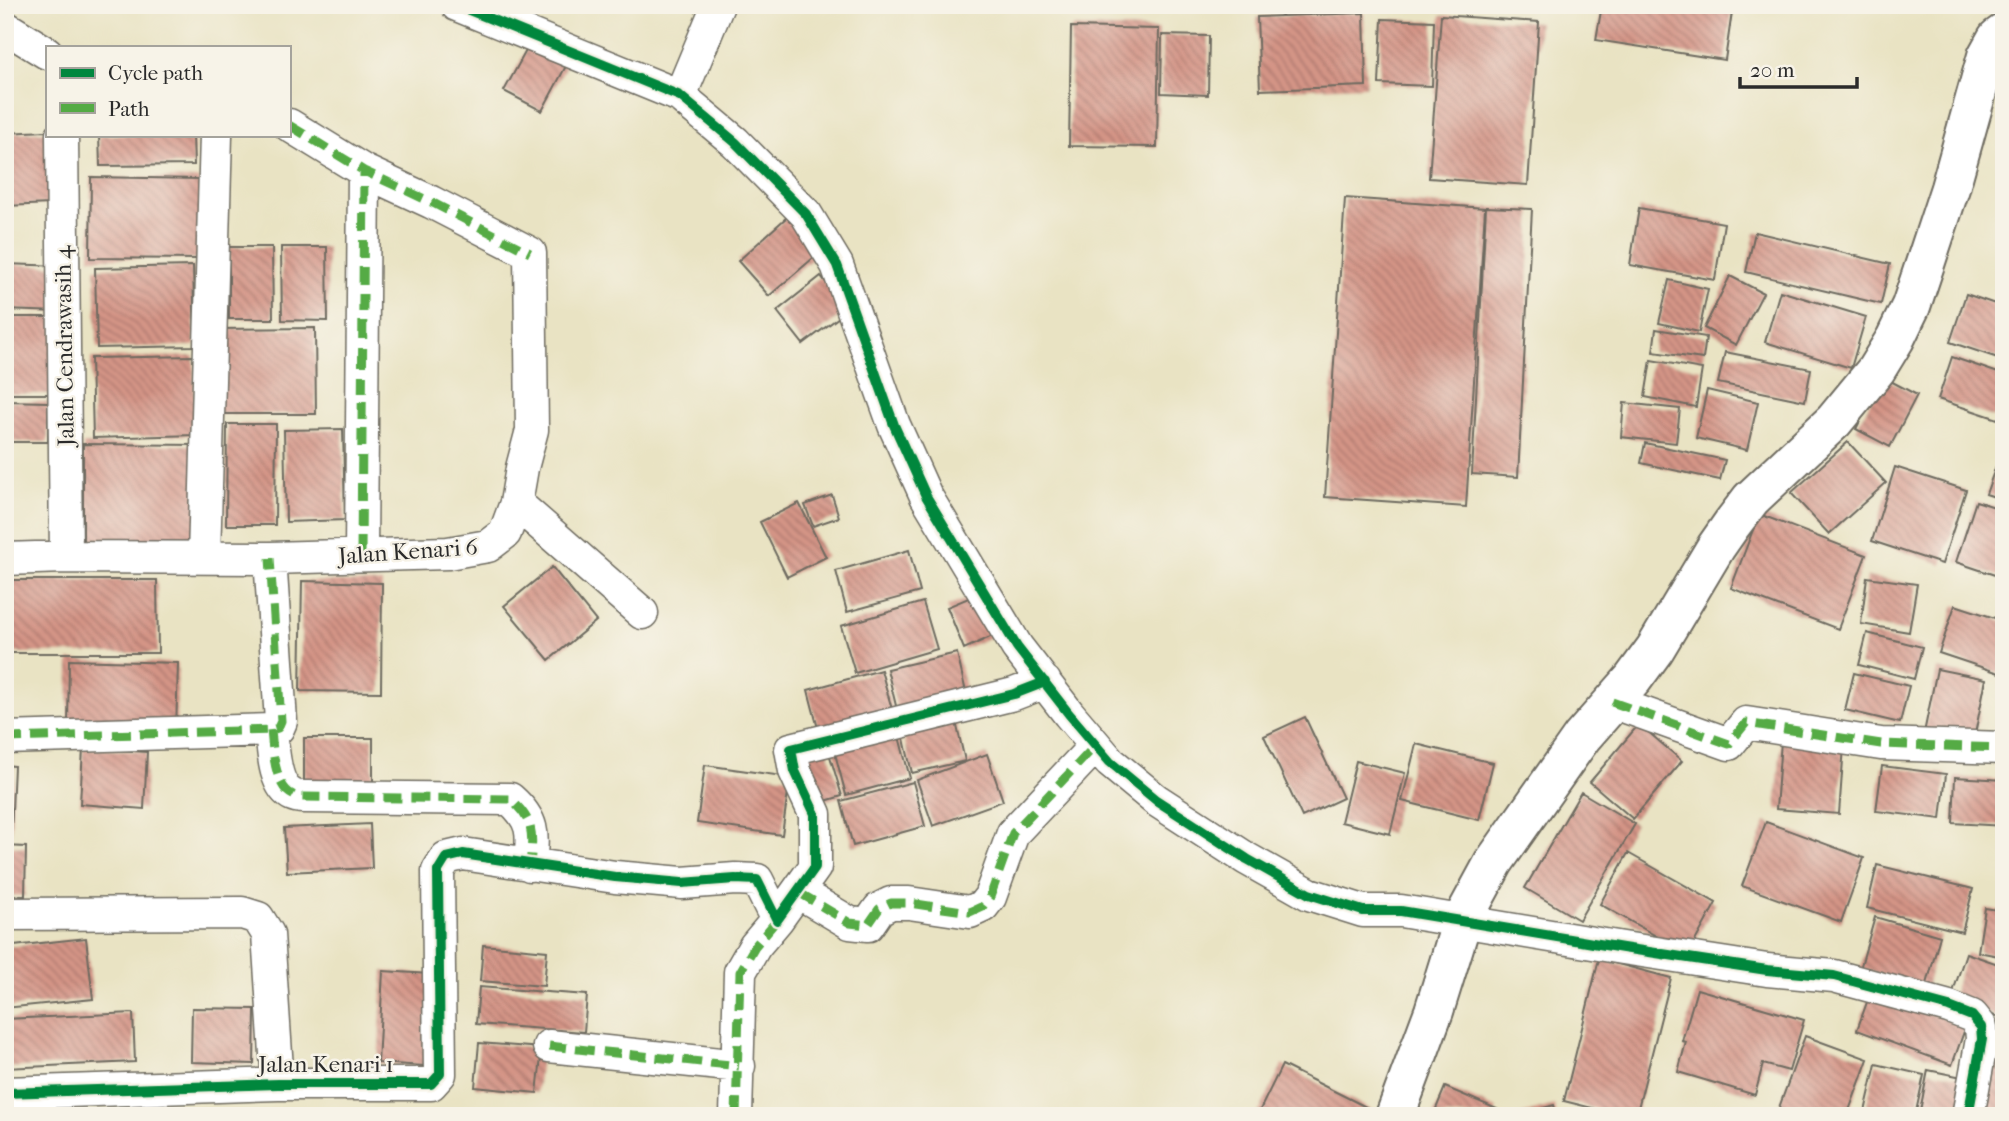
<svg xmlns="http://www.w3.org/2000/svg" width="2009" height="1121" font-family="'IM FELL French Canon',serif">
  <defs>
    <pattern id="building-back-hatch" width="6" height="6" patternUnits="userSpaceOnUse" patternTransform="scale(1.75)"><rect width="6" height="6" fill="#d49486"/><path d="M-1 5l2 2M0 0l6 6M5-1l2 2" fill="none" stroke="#ac796e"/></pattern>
  </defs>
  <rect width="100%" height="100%" fill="#f7f3e8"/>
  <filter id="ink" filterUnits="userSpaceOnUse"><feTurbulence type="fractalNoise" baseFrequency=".0143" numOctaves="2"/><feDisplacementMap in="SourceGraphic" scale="14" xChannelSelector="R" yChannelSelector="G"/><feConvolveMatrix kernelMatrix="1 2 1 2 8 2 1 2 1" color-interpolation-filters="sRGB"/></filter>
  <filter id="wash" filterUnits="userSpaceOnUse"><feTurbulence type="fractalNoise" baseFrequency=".00686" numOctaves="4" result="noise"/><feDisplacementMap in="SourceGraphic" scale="28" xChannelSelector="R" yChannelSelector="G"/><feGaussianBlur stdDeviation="1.57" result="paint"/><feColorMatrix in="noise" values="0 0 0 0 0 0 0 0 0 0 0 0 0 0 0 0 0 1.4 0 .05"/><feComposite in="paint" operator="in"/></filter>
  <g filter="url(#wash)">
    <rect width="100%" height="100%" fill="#e9e3c3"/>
    <g id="blocks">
      <!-- building -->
      <path fill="url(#building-back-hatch)" d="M 1162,5 L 1278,5 L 1278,11 L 1162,8 Z
        M 1602,5 L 1733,5 L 1725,60 L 1596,40 Z
        M 1364,13 L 1366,86 L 1260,90 L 1257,17 Z
        M 1441,15 L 1539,22 L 1528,185 L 1429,178 Z
        M 1382,19 L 1434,21 L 1432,86 L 1379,84 Z
        M 1071,27 L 1159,29 L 1157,147 L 1069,146 Z
        M 1162,35 L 1209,36 L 1208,95 L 1161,93 Z
        M 529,45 L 566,66 L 542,111 L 504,91 Z
        M 46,131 L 50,204 L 5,206 L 5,133 Z
        M 99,135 L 193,135 L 194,165 L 100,166 Z
        M 91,177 L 200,179 L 200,259 L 90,258 Z
        M 1345,198 L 1485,208 L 1466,507 L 1325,497 Z
        M 1486,207 L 1532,209 L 1518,477 L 1472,474 Z
        M 1639,208 L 1724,223 L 1715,280 L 1630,265 Z
        M 787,217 L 819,253 L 769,296 L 738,261 Z
        M 1755,232 L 1890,264 L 1881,304 L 1746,272 Z
        M 229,247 L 272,247 L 273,319 L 229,319 Z
        M 281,247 L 327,247 L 328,321 L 282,320 Z
        M 5,264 L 62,266 L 60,312 L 5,310 Z
        M 193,266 L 195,346 L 97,348 L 95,268 Z
        M 821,276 L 847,311 L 803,344 L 777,311 Z
        M 1730,276 L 1763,293 L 1736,345 L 1704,328 Z
        M 1669,280 L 1708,289 L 1699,332 L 1659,323 Z
        M 1780,291 L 1866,317 L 1851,368 L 1765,342 Z
        M 1966,294 L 2004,307 L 2004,360 L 1950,342 Z
        M 5,317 L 54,317 L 54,394 L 5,394 Z
        M 315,328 L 316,414 L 219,414 L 218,329 Z
        M 1656,329 L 1706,337 L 1703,359 L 1653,352 Z
        M 1725,352 L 1811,369 L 1805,401 L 1718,383 Z
        M 194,356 L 196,435 L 93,438 L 91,358 Z
        M 1952,357 L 2004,375 L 2004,421 L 1938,399 Z
        M 1651,360 L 1702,369 L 1696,407 L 1645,397 Z
        M 1883,377 L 1917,395 L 1890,447 L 1856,429 Z
        M 1707,390 L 1758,402 L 1747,450 L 1696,438 Z
        M 5,401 L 48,402 L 48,442 L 5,442 Z
        M 1624,403 L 1680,409 L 1676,443 L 1621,437 Z
        M 227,424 L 276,424 L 275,525 L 226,525 Z
        M 343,429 L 345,520 L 286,522 L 284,430 Z
        M 1848,442 L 1886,483 L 1829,534 L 1791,493 Z
        M 1645,443 L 1725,460 L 1720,480 L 1641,463 Z
        M 2004,443 L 2004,500 L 1986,494 Z
        M 83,444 L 200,445 L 199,542 L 83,541 Z
        M 1895,467 L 1966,490 L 1942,564 L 1872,541 Z
        M 832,495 L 839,517 L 813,526 L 805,505 Z
        M 1976,501 L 2004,510 L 2004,578 L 1956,562 Z
        M 799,503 L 826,557 L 787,577 L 760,522 Z
        M 1759,514 L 1866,555 L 1838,629 L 1731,588 Z
        M 909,550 L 920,592 L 847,612 L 836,571 Z
        M 552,567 L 596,621 L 549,660 L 504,606 Z
        M 1867,577 L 1917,584 L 1909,632 L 1861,624 Z
        M 5,580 L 157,580 L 158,653 L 5,653 Z
        M 302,581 L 382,583 L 381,692 L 300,691 Z
        M 978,594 L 995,635 L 964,649 L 947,607 Z
        M 923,602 L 937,649 L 855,673 L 841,626 Z
        M 1955,605 L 2004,621 L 2004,658 L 1999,673 L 1939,653 Z
        M 1867,633 L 1922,647 L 1914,679 L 1859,665 Z
        M 957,653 L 968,701 L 899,718 L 887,669 Z
        M 69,660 L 178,663 L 176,731 L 68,727 Z
        M 1937,669 L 1986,679 L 1973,744 L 1924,733 Z
        M 881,670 L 895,720 L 821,740 L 808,690 Z
        M 1854,673 L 1909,686 L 1900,723 L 1845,710 Z
        M 954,713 L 965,761 L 912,773 L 901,726 Z
        M 1305,717 L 1343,798 L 1302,817 L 1264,736 Z
        M 1639,724 L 1682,761 L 1633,819 L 1590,782 Z
        M 897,729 L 910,778 L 846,795 L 833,746 Z
        M 304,738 L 373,738 L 373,789 L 304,789 Z
        M 1781,741 L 1844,746 L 1839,814 L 1776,809 Z
        M 826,743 L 842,796 L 815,804 L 798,751 Z
        M 1416,744 L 1493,763 L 1479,820 L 1402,801 Z
        M 83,748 L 147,752 L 144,809 L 80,804 Z
        M 987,754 L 1003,801 L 933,826 L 917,780 Z
        M 1356,761 L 1405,773 L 1390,834 L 1341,822 Z
        M 5,765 L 14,766 L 11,834 L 5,834 Z
        M 705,765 L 790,777 L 782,835 L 697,823 Z
        M 1882,766 L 1946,774 L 1941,819 L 1876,811 Z
        M 1955,777 L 2004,780 L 2004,826 L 1953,823 Z
        M 913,782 L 925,826 L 853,846 L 841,801 Z
        M 1581,792 L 1635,824 L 1579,920 L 1525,888 Z
        M 1766,822 L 1864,858 L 1841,922 L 1742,886 Z
        M 370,824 L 372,868 L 287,872 L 284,828 Z
        M 5,846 L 26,847 L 25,896 L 5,895 Z
        M 1628,853 L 1716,903 L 1688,954 L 1600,904 Z
        M 1877,865 L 1973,889 L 1962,932 L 1867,908 Z
        M 1985,908 L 2004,911 L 2004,957 L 1978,952 Z
        M 1875,917 L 1940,936 L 1926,988 L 1860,969 Z
        M 86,938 L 93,999 L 5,1008 L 5,947 Z
        M 483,945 L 547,951 L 544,986 L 480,981 Z
        M 1966,953 L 2004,966 L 2004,1019 L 1950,1001 Z
        M 1599,959 L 1671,978 L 1636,1116 L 1624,1116 L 1564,1101 Z
        M 383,971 L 429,974 L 425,1066 L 378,1063 Z
        M 479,987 L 587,995 L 584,1032 L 476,1024 Z
        M 1697,989 L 1804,1020 L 1789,1071 L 1763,1064 L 1755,1095 L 1678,1072 L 1686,1042 L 1682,1041 Z
        M 1871,991 L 1966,1026 L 1952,1065 L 1857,1030 Z
        M 192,1008 L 255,1009 L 254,1064 L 191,1062 Z
        M 133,1013 L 135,1062 L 5,1068 L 5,1019 Z
        M 1992,1031 L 2004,1033 L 2004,1116 L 1980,1116 Z
        M 1805,1036 L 1868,1059 L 1847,1116 L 1776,1116 Z
        M 479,1043 L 542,1048 L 537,1093 L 475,1087 Z
        M 1876,1064 L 1924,1075 L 1915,1116 L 1864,1116 Z
        M 1282,1065 L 1384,1116 L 1257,1116 Z
        M 1928,1070 L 1967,1078 L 1960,1116 L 1919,1116 Z
        M 1445,1087 L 1497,1109 L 1494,1116 L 1433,1116 Z
        M 1554,1105 L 1557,1116 L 1519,1116 L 1519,1115 Z
        M 5,1111 L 51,1111 L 51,1116 L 5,1116 Z"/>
    </g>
  </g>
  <g filter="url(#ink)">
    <use href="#blocks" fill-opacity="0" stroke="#6e6b60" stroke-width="2"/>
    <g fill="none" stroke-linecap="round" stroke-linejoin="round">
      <defs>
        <path id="minor" d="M 457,5 L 680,96 L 735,142 L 806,214 L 837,265 L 894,425 L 926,496 L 1017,647 L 1069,714 L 1110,762 L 1156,800 L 1247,859 L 1309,894 L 1363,911 L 1401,911 L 1623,948 L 1767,970 L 1834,976 L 1949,1007 L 1972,1016 L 1981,1027 L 1982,1039 L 1968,1116
          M 5,27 L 47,53
          M 680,96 L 718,5
          M 62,135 L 66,557
          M 516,503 L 642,613
          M 361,555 L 364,171
          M 204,557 L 216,135
          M 5,559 L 66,557 L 270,558 L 448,553 L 488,546 L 505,533 L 516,503 L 522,468 L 532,430 L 530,253 L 431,202 L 364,171 L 289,125
          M 1612,702 L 1729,744 L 1746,723 L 1881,744 L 2004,748
          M 271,730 C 273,748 274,787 293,795 C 296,797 301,797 305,797 L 510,799 C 535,821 533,834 530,865
          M 5,738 L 271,730 L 278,728 L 281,721 L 270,558
          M 798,892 L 850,923 L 868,925 L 879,909 L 891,903 L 909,903 L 970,912 L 983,906 L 990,897 L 1013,833 L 1095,746
          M 5,914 L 242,913 L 258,918 L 268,934 L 278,1084
          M 549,1046 L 739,1066
          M 5,1093 L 278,1084 L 431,1084 L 440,1074 L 438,871 L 446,858 L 463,854 L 615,877 L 682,883 L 735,879 L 757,880 L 777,920 L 815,867 L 815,814 L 795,771 L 791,749 L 1014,694 L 1045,682
          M 736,1116 L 740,972 L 755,946 L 777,920"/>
        <path id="tertiary" d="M 1395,1116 L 1434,1011 L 1462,921 L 1494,862 L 1582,737 L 1633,679 L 1655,649 L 1716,547 L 1732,524 L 1751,499 L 1834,421 L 1876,370 L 1895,339 L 1911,306 L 1926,261 L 1950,188 L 1987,56 L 1997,38 L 2004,33"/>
      </defs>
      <!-- minor casing -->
      <use href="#minor" stroke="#6e6b60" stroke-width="35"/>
      <!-- tertiary casing -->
      <use href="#tertiary" stroke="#6e6b60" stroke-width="42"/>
      <!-- minor -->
      <use href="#minor" stroke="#fff" stroke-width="32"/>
      <!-- tertiary -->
      <use href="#tertiary" stroke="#fff" stroke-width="38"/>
      <!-- quiet -->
      <path stroke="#54ab44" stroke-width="9" stroke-dasharray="18 9" stroke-linecap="butt" d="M 289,125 L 364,171 L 431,202 L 530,253
        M 361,555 L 364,171
        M 1612,702 L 1729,744 L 1746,723 L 1881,744 L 2004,748
        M 271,730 C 273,748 274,787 293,795 C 296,797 301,797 305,797 L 510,799 C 535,821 533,834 530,865
        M 5,738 L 271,730 L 278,728 L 281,721 L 270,558
        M 798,892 L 850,923 L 868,925 L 879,909 L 891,903 L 909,903 L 970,912 L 983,906 L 990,897 L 1013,833 L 1095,746
        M 549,1046 L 739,1066
        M 736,1116 L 740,972 L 755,946 L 777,920"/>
      <defs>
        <path id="cycleway" d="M 457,5 L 680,96 L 735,142 L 806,214 L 837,265 L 894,425 L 926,496 L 1017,647 L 1069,714 L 1110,762 L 1156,800 L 1247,859 L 1309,894 L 1363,911 L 1401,911 L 1623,948 L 1767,970 L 1834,976 L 1949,1007 L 1972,1016 L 1981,1027 L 1982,1039 L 1968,1116
          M 5,1093 L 278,1084 L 431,1084 L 440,1074 L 438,871 L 446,858 L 463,854 L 615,877 L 682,883 L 735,879 L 757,880 L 777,920 L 815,867 L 815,814 L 795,771 L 791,749 L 1014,694 L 1045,682"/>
      </defs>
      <!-- cycleway casing -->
      <use href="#cycleway" stroke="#f7f3e8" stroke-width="15"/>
      <!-- cycleway -->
      <use href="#cycleway" stroke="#00873e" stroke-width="10"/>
    </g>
  </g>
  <g text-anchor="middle" stroke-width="5" stroke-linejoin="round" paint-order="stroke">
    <!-- street labels -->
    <g font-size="23" fill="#2b2b2b" stroke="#f7f3e8">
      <text transform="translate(64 346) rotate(-91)" y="8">Jalan Cendrawasih 4</text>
      <text transform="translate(408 551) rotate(-4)" y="8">Jalan Kenari 6</text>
      <text x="326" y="1072">Jalan Kenari 1</text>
    </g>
  </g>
  <!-- margin -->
  <rect width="2009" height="1121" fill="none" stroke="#f7f3e8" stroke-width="28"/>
  <!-- legend -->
  <rect x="46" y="46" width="245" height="91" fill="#f7f3e8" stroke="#a5a39c" stroke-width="2"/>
  <rect x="60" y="68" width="35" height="10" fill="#00873e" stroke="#a5a39c" stroke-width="2"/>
  <text x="108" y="80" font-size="21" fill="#2b2b2b">Cycle path</text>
  <rect x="60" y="103" width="35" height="10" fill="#54ab44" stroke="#a5a39c" stroke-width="2"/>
  <text x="108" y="116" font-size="21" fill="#2b2b2b">Path</text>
  <!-- scale -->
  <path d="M1740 77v10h117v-10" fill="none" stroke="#2b2b2b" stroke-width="3.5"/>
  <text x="1750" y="77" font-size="21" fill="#2b2b2b" stroke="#f7f3e8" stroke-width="5" paint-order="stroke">20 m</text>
</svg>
